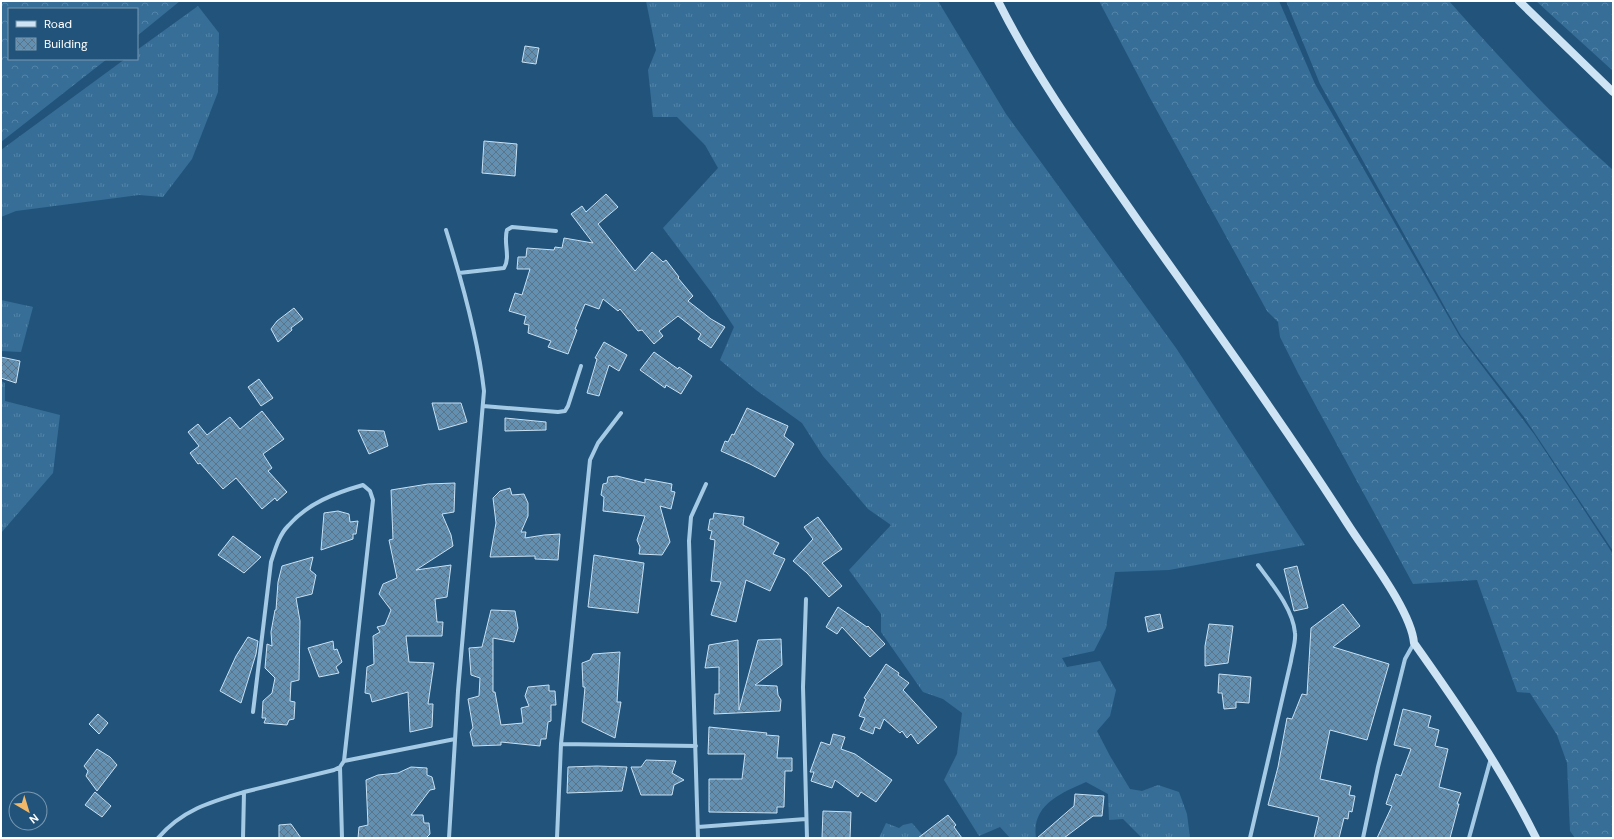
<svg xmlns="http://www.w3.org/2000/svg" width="1614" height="839" font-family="'DM Sans',sans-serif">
  <defs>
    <pattern id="grass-tufts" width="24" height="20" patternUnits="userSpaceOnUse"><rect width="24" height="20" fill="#366e98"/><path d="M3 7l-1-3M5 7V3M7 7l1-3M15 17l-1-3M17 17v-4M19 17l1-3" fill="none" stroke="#5484a7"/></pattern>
    <pattern id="forest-crowns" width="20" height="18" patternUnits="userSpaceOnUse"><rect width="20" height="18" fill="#366e98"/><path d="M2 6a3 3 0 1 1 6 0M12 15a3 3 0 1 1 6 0" fill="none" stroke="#5484a7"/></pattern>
    <pattern id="building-cross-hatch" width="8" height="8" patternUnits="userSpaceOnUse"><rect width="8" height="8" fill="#638fb1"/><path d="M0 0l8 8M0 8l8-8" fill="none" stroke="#5a7489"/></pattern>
  </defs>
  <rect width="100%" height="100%" fill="#22547b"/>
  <!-- grass -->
  <path fill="url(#grass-tufts)" d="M 646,1 L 938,1 L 1006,114 L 1176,348 L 1305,545 L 1169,570 L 1115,572 L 1106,628 L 1094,651 L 1062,658 L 1067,667 L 1100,661 L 1116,690 L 1110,716 L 1097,731 L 1110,756 L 1130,789 L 1142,791 L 1158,785 L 1179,792 L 1187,814 L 1190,838 L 1142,838 L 1123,819 L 1109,820 L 1108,794 L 1086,782 C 1061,793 1031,805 1036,838 L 1010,838 L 1000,827 L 979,836 L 944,780 L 957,754 L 962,713 L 943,699 L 923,692 L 881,632 L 881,614 L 849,570 L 891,525 L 868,509 L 823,456 L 802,423 L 756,390 L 720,360 L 734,327 L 711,292 L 663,228 L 718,168 L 705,145 L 677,117 L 653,117 L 648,70 L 656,50 Z
    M 198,6 L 219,33 L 218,92 L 192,159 L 163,197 L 139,195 L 16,211 L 1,217 L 1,150 L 125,59 L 137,59 L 137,50 Z
    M 1,300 L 33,307 L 21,352 L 1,351 Z
    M 1,381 L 5,383 L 5,401 L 60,415 L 53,473 L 1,533 Z
    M 886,823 L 899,828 L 903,825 L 912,823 L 925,838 L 879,838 Z"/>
  <!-- forest -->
  <path fill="url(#forest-crowns)" d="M 1,1 L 180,1 L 137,36 L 137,9 L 9,9 L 9,59 L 107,59 L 1,142 Z
    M 1099,1 L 1279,1 L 1315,84 L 1460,337 L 1534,434 L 1613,554 L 1613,838 L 1575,838 L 1570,831 L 1567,763 L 1557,735 L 1530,693 L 1517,692 L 1477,580 L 1413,584 L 1298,373 L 1280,337 L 1278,322 L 1267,311 L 1150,98 Z
    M 1286,1 L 1449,1 C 1501,59 1554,118 1613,170 L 1613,551 L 1524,417 L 1461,336 L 1320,84 Z
    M 1536,1 L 1613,1 L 1613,71 Z"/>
  <!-- building -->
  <path fill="url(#building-cross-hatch)" stroke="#c8e1f4" d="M 525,46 L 539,48 L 536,64 L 522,62 Z
    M 484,141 L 517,144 L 515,176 L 482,173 Z
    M 606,194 L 618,207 L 598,224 L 635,271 L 652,252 L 663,262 L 666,260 L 679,277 L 678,278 L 693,296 L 688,301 L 711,319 L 725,327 L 711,348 L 698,339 L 701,334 L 678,316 L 659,331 L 663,336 L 654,344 L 642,330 L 638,331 L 620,309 L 618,311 L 603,299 L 599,309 L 585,304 L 575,329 L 577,330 L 568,354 L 548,347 L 551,341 L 528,333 L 529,325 L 524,324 L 526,316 L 509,311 L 515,293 L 522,295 L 530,269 L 517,269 L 518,257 L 526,257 L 527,248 L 554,250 L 555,247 L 562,248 L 564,238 L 593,243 L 571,214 L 582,206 L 586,212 Z
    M 294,308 L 303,319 L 291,328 L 292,330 L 278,342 L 271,329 L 277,321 Z
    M 604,342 L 627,355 L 619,371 L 609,365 L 599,396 L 587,393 L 597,359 L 595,358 Z
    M 654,352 L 678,369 L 679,367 L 692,376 L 681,394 L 666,385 L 665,388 L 640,370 Z
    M 1,357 L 20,361 L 16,383 L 1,378 Z
    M 259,379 L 273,398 L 261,406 L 248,387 Z
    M 432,403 L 461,403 L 467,422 L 439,430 Z
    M 747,408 L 788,426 L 784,436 L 794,444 L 775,477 L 750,464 L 721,451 L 725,441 L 728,442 L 732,434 L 734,435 Z
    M 262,411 L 284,439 L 263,454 L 272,468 L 268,471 L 287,492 L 277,501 L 275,498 L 262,509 L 236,478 L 223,489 L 200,463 L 198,464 L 190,453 L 199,446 L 188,432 L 198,424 L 207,435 L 230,417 L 240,429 Z
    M 505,418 L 546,422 L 546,430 L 505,431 Z
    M 358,430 L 384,431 L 388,446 L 369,454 Z
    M 617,476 L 645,483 L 645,479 L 672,484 L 671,491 L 675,492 L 671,509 L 660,506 L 670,542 L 662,555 L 639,554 L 640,547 L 637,540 L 645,516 L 603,511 L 604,497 L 601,495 L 603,484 L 607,483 L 608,477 Z
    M 455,483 L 454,512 L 442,514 L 451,535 L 453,546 L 416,570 L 451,565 L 447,597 L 435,599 L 437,622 L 443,622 L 442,636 L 406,636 L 409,662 L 434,663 L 428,704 L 433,704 L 432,727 L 410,732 L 408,692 L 372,702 L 370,694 L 365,693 L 367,667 L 374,664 L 373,636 L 380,632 L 377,627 L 385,625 L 391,610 L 379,594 L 383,584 L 397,578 L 389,540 L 393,539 L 391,490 L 428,484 Z
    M 510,488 L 512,495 L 524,494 L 528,503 L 528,516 L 521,532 L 526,532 L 525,538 L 544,535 L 560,534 L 558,560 L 535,559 L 535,556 L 490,557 L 496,523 L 493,498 L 500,491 Z
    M 338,511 L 349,514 L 350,522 L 358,521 L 356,534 L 353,534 L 353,539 L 321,550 L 324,513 Z
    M 714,513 L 744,517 L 743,525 L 779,543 L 773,554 L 785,559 L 770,591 L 746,580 L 736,622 L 711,615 L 721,582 L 711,581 L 715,540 L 710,539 L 712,531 L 708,530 L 710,519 L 713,519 Z
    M 818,517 L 842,549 L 822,563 L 842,586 L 829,597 L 807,573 L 793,561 L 813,539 L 804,527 Z
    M 233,536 L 261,557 L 244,573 L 218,555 Z
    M 594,555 L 644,563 L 638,613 L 588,607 Z
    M 313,557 L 310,570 L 316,575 L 312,594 L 296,598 L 300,621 L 299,680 L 291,682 L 290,701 L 295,702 L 294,719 L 289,720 L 287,725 L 264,723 L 266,718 L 262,718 L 263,701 L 272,693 L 275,678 L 265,668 L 267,644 L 272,646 L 271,632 L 275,610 L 276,610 L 278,582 L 282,566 Z
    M 1297,566 L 1308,608 L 1294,611 L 1284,569 Z
    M 1343,604 L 1360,626 L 1333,647 L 1389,664 L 1367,740 L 1330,730 L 1320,779 L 1351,786 L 1349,795 L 1355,796 L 1352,812 L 1349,811 L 1348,819 L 1344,818 L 1339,838 L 1314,838 L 1319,817 L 1268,805 L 1278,767 L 1287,718 L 1292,719 L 1302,694 L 1307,695 L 1311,628 Z
    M 838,607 L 867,627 L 868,626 L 885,644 L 870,657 L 842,627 L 837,634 L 826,627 Z
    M 491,610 L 515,611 L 518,628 L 514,642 L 493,638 L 493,692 L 495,692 L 501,725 L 523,723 L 521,708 L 529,706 L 525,696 L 528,687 L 549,685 L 549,691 L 555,691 L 556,705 L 551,705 L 551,721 L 548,722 L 546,739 L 541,739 L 540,746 L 501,742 L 501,745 L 473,746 L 470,732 L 473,728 L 468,699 L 479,696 L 480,678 L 471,675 L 469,648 L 482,647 Z
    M 1160,614 L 1163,628 L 1148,632 L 1145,617 Z
    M 1209,624 L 1233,626 L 1228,663 L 1205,666 L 1205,646 Z
    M 248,637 L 258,641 L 256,654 L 241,703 L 220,691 L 236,656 Z
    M 781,639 L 782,665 L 755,685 L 777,686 L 778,695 L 781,700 L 780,711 L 714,714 L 715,694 L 719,694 L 719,667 L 705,668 L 709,645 L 738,640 L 739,710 L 758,640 Z
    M 333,641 L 334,650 L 337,649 L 342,662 L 336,667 L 339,673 L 319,677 L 308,648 Z
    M 620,652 L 617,702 L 621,702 L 615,738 L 582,722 L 585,687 L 583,687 L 582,663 L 590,660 L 593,654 Z
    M 886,664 L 899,673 L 898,675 L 909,683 L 903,690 L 937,727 L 918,744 L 911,734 L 907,738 L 902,731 L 900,733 L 884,719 L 880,729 L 875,727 L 873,734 L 860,729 L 865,718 L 859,716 L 866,699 L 864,698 Z
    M 1219,674 L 1251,677 L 1249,703 L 1236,702 L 1236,708 L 1224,709 L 1222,693 L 1218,693 Z
    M 1403,709 L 1431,716 L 1428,727 L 1439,730 L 1435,746 L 1448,749 L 1439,787 L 1461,793 L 1457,804 L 1459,804 L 1450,838 L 1377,838 L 1392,806 L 1386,804 L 1396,774 L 1401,776 L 1411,749 L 1394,745 Z
    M 98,714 L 108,723 L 99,734 L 89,724 Z
    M 709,727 L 767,733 L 766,735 L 779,736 L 777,758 L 792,758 L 792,771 L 785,771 L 784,807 L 777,807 L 777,813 L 709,812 L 709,779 L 742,779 L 745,754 L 708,754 Z
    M 833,734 L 845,737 L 841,749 L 855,754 L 892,780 L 876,802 L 861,792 L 858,797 L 835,780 L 832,788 L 811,781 L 814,772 L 810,772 L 821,742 L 830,745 Z
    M 97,749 L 110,757 L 117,765 L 97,791 L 86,776 L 88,771 L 84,766 Z
    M 646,760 L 676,761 L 672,773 L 684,780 L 674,785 L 672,795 L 641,795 L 631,767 L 641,767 Z
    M 597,766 L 627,767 L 622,791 L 567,793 L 568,767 Z
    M 411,767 L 427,768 L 427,775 L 432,777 L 435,789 L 430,790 L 411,815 L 423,815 L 424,823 L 429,823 L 430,834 L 426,838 L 358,838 L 359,827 L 368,825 L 366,780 L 378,775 L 398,773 Z
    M 95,792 L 111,806 L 102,817 L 85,805 Z
    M 1075,794 L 1104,796 L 1102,816 L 1093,816 L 1064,838 L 1037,838 L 1074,806 Z
    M 823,811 L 851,812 L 850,838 L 822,838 Z
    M 948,815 L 956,825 L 954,827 L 962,838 L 918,838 Z
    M 291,824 L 301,838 L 279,838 L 279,825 Z"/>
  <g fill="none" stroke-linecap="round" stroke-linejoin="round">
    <!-- street -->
    <path stroke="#a5cae5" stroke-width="4" d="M 446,230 C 462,281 478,338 484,391 L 458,691 L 449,838
      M 459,273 L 504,268 C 511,257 503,242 507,230 L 512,227 L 556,231
      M 483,406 L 558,412 L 565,411 L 568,406 L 581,366
      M 806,599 L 803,687 L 807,838
      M 561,744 L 696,746
      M 344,761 L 455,739
      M 340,767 L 342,838
      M 244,792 L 334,770 L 340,767 L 344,761 L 373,500 L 370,491 L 363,485 C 335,493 308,503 288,526 C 279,535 275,550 271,562 L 253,712
      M 698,827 L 806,819
      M 158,838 C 182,810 210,802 244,792 L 243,838
      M 557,838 L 561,744 L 590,460 L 598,443 L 621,413
      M 698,838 L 689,541 L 691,517 L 706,484
      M 1250,838 L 1291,661 C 1292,653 1296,642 1295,633 C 1293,609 1272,584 1258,565
      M 1363,838 L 1378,767 L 1405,659 L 1414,643
      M 1469,838 L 1491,758"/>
    <!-- secondary -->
    <path stroke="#cee4f5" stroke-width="8" d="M 998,1 C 1037,79 1089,150 1139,222 C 1209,321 1281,420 1347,523 C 1366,553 1411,610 1414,643 C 1458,705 1502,769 1536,838
      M 1519,1 L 1613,92"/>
  </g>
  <!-- border -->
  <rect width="1614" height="839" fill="none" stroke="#ffffff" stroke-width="4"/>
  <!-- legend -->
  <rect x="8" y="8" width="130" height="52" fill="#22547b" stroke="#7a98b0"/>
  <rect x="16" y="21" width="20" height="6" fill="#cee4f5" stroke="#7a98b0"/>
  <text x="44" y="28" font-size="12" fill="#ffffff">Road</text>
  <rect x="16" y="38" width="20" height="12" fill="url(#building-cross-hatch)" stroke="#7a98b0"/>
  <text x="44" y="48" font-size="12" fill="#ffffff">Building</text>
  <!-- north arrow -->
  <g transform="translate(28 811) rotate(142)"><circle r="19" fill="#22547b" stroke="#7a98b0"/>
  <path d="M0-3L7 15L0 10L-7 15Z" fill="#f0b868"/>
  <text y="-6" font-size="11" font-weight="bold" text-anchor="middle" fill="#ffffff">N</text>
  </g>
</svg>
